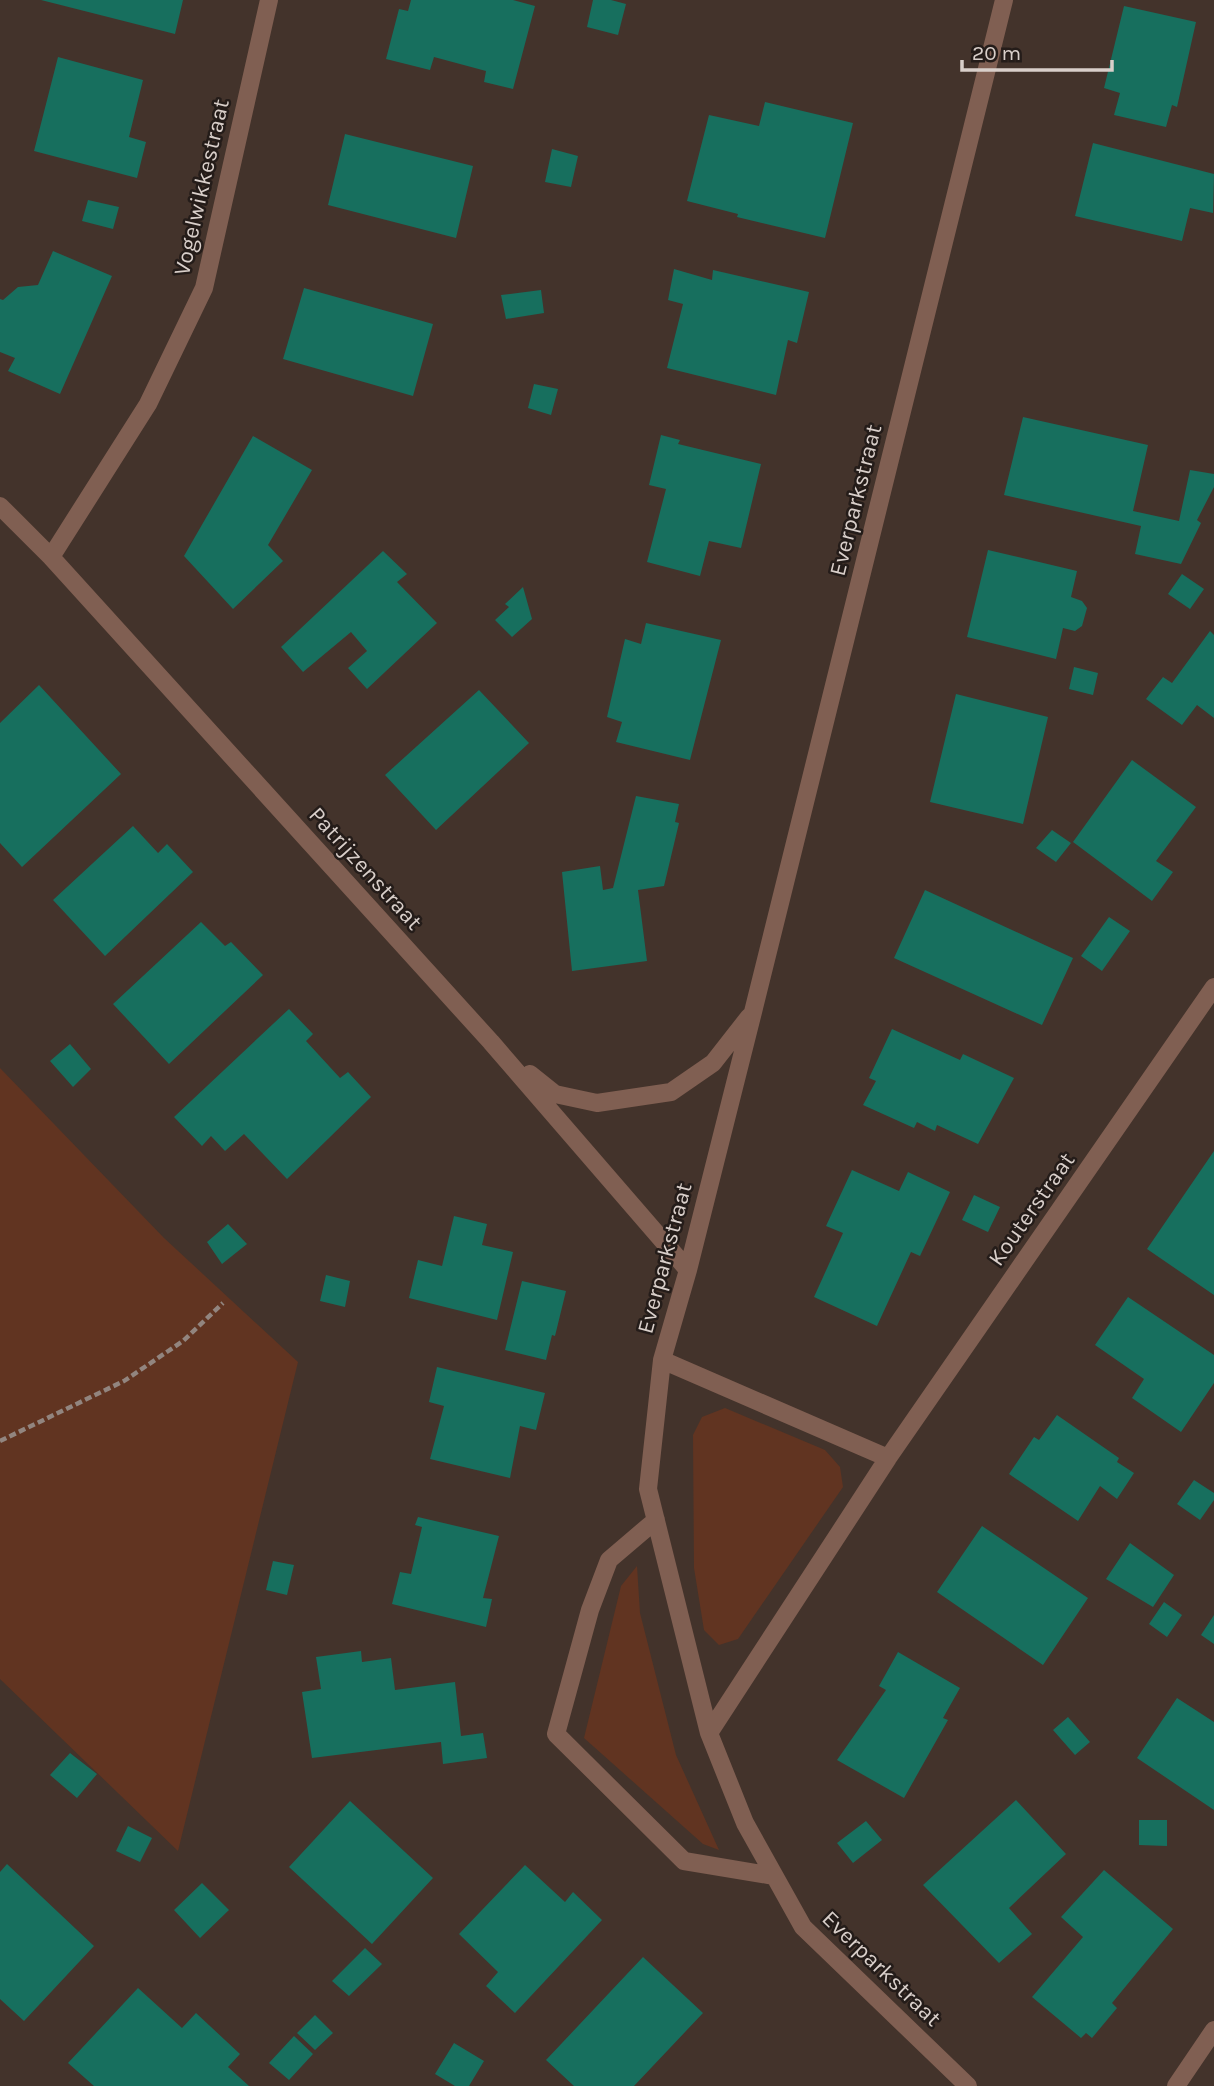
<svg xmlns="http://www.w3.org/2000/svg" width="1214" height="2086" font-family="Karla,sans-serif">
  <rect width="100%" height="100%" fill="#43332b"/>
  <!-- green -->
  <path fill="#613421" d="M 0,1068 L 164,1238 L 298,1362 L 178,1851 L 0,1679 Z
    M 725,1408 L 825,1450 L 840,1467 L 843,1487 L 738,1639 L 719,1645 L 704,1630 L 694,1568 L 693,1435 L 702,1417 Z
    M 637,1566 L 640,1613 L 676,1755 L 719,1850 L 703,1844 L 584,1738 L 621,1586 Z"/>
  <!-- building -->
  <path fill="#176f5e" d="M 41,0 L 183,0 L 175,34 Z
    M 411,0 L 513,0 L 535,6 L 513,89 L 484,82 L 486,71 L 434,57 L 430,70 L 386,59 L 399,9 L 408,11 Z
    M 593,0 L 611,0 L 626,4 L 618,35 L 587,27 Z
    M 1124,6 L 1196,22 L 1177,107 L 1172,105 L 1166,127 L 1114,115 L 1120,93 L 1104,88 Z
    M 58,57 L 143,80 L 129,137 L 146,142 L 137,178 L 34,151 Z
    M 765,102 L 853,123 L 825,238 L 737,217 L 738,214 L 687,201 L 709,115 L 759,126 Z
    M 345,134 L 473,166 L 456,238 L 328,205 Z
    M 1093,143 L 1214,174 L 1213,213 L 1190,208 L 1182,241 L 1075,216 Z
    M 552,149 L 578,156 L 571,187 L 545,182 Z
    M 88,200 L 119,207 L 113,229 L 82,221 Z
    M 53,251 L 112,276 L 60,394 L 8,371 L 15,358 L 0,352 L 0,299 L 3,300 L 18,287 L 38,285 Z
    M 674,269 L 712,280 L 713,270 L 809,292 L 797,343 L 788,340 L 776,395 L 667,368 L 683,304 L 668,300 Z
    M 304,288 L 433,324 L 413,396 L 283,359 Z
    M 541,290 L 544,313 L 506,319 L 501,295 Z
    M 534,384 L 558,389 L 551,415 L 528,408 Z
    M 1023,417 L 1148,445 L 1133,511 L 1179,521 L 1190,470 L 1214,474 L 1214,487 L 1197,520 L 1201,523 L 1181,564 L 1135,554 L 1141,526 L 1004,495 Z
    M 661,435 L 680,440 L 678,444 L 761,464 L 741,548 L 709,541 L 700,576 L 647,562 L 666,489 L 649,485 Z
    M 253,436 L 312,470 L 268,545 L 283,561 L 233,609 L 184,556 Z
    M 988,550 L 1077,571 L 1071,597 L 1082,601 L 1087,608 L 1082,626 L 1075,631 L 1063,628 L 1056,659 L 967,637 Z
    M 383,551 L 407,574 L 397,582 L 437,623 L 367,689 L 348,668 L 367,651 L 351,632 L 303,672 L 281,647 Z
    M 1182,574 L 1204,589 L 1190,609 L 1168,594 Z
    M 523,587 L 532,619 L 512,637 L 495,620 L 509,607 L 505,604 Z
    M 646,623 L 721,640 L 690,760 L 616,742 L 622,722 L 607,717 L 625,639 L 641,644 Z
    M 1210,631 L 1214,635 L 1214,718 L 1197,705 L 1182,725 L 1146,699 L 1163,677 L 1172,683 Z
    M 1074,667 L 1098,673 L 1093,695 L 1069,689 Z
    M 39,685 L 121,774 L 22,867 L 0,843 L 0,723 Z
    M 479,690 L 529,743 L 436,830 L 385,775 Z
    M 956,694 L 1048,717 L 1023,824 L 930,802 Z
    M 1132,760 L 1196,807 L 1156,861 L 1173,872 L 1152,901 L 1073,842 Z
    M 636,796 L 679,804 L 675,822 L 679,823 L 664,886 L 638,890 L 647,961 L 572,971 L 562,872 L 600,866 L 603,890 L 613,888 Z
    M 133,826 L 158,853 L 167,844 L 193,872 L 105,956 L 53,900 Z
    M 1052,830 L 1071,843 L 1056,862 L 1036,848 Z
    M 925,890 L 1073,958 L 1042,1025 L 894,958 Z
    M 1109,917 L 1130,931 L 1102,971 L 1081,956 Z
    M 201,922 L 225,946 L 231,942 L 263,975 L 169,1064 L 113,1004 Z
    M 289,1009 L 313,1034 L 306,1041 L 340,1078 L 348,1072 L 371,1097 L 287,1179 L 244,1134 L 225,1151 L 211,1136 L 202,1146 L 174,1117 Z
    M 892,1029 L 960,1060 L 963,1054 L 1014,1078 L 978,1144 L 937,1125 L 935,1131 L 917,1122 L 914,1128 L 863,1105 L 876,1081 L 869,1078 Z
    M 70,1044 L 91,1069 L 73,1087 L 50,1061 Z
    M 1214,1151 L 1214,1295 L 1147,1249 Z
    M 852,1170 L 899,1191 L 908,1172 L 950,1192 L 920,1256 L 911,1252 L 877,1326 L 814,1297 L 843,1233 L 826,1226 Z
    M 974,1195 L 1000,1207 L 988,1232 L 962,1220 Z
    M 454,1216 L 487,1224 L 482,1245 L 513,1252 L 497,1320 L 409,1298 L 418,1260 L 442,1266 Z
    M 228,1224 L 247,1244 L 222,1264 L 207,1242 Z
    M 326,1275 L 350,1281 L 345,1307 L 320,1301 Z
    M 522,1281 L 566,1291 L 555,1336 L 552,1335 L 546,1360 L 505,1350 Z
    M 1128,1297 L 1214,1355 L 1214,1383 L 1181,1432 L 1132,1398 L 1144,1379 L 1095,1345 Z
    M 437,1367 L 545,1393 L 536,1430 L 520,1426 L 510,1478 L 430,1459 L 444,1406 L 429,1402 Z
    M 1057,1415 L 1119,1458 L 1117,1462 L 1134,1473 L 1117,1499 L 1100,1486 L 1078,1521 L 1009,1474 L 1034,1437 L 1039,1440 Z
    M 1194,1480 L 1214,1493 L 1214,1500 L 1200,1520 L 1177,1504 Z
    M 418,1517 L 499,1536 L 483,1598 L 492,1599 L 486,1627 L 392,1604 L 400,1572 L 411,1574 L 422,1527 L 415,1525 Z
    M 982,1526 L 1088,1598 L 1043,1665 L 937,1592 Z
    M 1130,1543 L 1174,1575 L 1153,1607 L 1106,1579 Z
    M 273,1561 L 294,1565 L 287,1595 L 266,1590 Z
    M 1164,1602 L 1182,1615 L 1167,1637 L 1149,1624 Z
    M 1214,1615 L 1214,1644 L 1201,1635 Z
    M 361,1651 L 362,1662 L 391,1658 L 395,1690 L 455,1682 L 461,1736 L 483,1733 L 487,1758 L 443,1764 L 441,1742 L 312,1758 L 302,1692 L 321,1689 L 316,1657 Z
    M 898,1652 L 960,1688 L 943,1718 L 948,1720 L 904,1798 L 837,1760 L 886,1690 L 879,1686 Z
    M 1177,1698 L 1214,1722 L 1214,1810 L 1137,1758 Z
    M 1068,1717 L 1090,1742 L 1075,1755 L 1053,1730 Z
    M 70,1753 L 97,1774 L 77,1798 L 50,1775 Z
    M 1016,1800 L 1066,1854 L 1009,1908 L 1032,1934 L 999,1963 L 923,1885 Z
    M 350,1801 L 433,1878 L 372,1944 L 289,1867 Z
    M 1139,1820 L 1167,1820 L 1167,1846 L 1139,1845 Z
    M 866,1821 L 882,1840 L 853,1863 L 837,1843 Z
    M 128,1826 L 152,1838 L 140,1862 L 116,1851 Z
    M 7,1864 L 94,1946 L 24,2021 L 0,1999 L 0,1872 Z
    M 525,1865 L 565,1902 L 573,1892 L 602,1920 L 515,2013 L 486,1986 L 498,1972 L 459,1934 Z
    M 1104,1870 L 1173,1929 L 1112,2003 L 1117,2008 L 1092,2038 L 1086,2033 L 1081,2038 L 1032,1997 L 1083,1937 L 1061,1917 Z
    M 202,1883 L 229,1910 L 200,1938 L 174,1910 Z
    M 365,1948 L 382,1964 L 349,1996 L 332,1981 Z
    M 643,1957 L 703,2013 L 634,2086 L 574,2086 L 546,2060 Z
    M 138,1988 L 182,2028 L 196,2013 L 240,2054 L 228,2067 L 249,2086 L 94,2086 L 68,2063 Z
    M 315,2015 L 333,2033 L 315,2050 L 297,2033 Z
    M 294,2036 L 313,2054 L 289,2080 L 269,2063 Z
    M 454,2043 L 484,2061 L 469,2086 L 455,2086 L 435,2074 Z"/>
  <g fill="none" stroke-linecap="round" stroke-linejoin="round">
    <!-- path -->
    <path stroke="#92857f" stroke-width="4.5" stroke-dasharray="7 3.5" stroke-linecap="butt" d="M 0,1441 L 124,1381 L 183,1341 L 223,1303"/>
    <!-- minor -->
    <path stroke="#805f52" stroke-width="18" d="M 0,506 L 51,557 L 491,1042 L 688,1270
      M 51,557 L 148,404 L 204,288 L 269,0
      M 530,1074 L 555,1094 L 597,1103 L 671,1092 L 713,1063 L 749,1017
      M 662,1360 L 888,1458
      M 656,1520 L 609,1560 L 590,1610 L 556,1734 L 684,1861 L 774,1876
      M 709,1733 L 888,1458 L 1214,987
      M 968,2086 L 803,1927 L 745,1823 L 709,1733 L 648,1489 L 662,1360 L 688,1270 L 753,1012 L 1004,0
      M 1176,2086 L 1214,2030"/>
  </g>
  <g text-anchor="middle" stroke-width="5" stroke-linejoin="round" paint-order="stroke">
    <!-- street labels -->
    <g font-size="23" fill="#d9cfca" stroke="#241c19">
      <text transform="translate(201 187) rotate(-77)" y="8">Vogelwikkestraat</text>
      <text transform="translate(855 500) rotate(-76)" y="8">Everparkstraat</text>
      <text transform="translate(366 868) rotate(48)" y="8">Patrijzenstraat</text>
      <text transform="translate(1031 1209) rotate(-55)" y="8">Kouterstraat</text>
      <text transform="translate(664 1258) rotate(-75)" y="8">Everparkstraat</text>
      <text transform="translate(882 1968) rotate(44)" y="8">Everparkstraat</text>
    </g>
  </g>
  <!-- scale -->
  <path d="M962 60v10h150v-10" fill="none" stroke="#d9cfca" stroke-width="3.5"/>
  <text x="972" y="60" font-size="21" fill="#d9cfca" stroke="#241c19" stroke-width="5" paint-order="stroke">20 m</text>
</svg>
